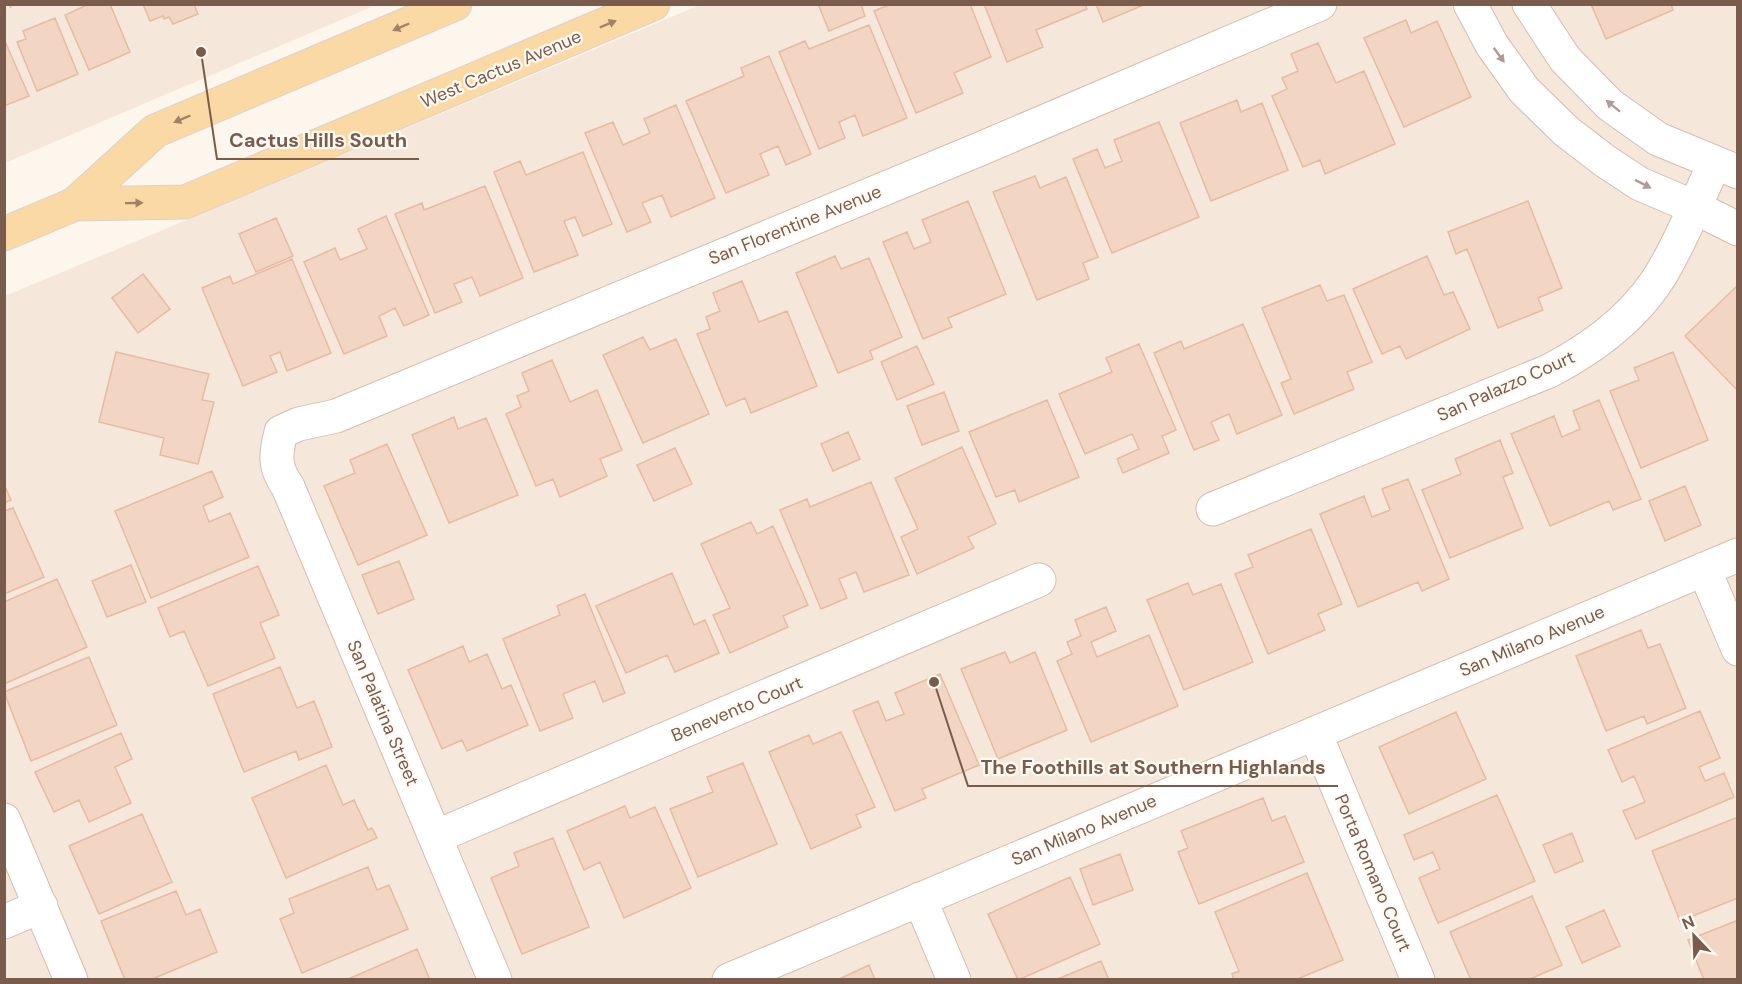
<svg xmlns="http://www.w3.org/2000/svg" width="1742" height="984" font-family="'DM Sans',sans-serif">
  <rect width="100%" height="100%" fill="#fdf6ec"/>
  <!-- residential -->
  <path fill="#f5e8da" d="M 5,5 L 376,5 L 5,163 Z
    M 700,5 L 1737,5 L 1737,979 L 5,980 L 5,296 Z"/>
  <!-- building -->
  <path fill="#f3d5c3" stroke="#e6bba3" stroke-width="1.5" d="M 89,4 L 110,4 L 130,52 L 89,70 L 65,15 Z
    M 143,4 L 194,4 L 198,14 L 173,24 L 169,17 L 164,19 L 163,16 L 150,21 Z
    M 818,4 L 861,4 L 865,16 L 829,31 Z
    M 891,4 L 970,4 L 991,57 L 954,73 L 963,93 L 916,113 L 874,11 Z
    M 984,4 L 1085,4 L 1087,9 L 1036,30 L 1043,47 L 1007,62 Z
    M 1096,4 L 1146,4 L 1103,22 Z
    M 1591,4 L 1671,4 L 1673,10 L 1606,39 Z
    M 55,18 L 78,74 L 37,91 L 17,42 L 26,39 L 23,31 Z
    M 1406,20 L 1411,33 L 1437,21 L 1471,97 L 1404,127 L 1364,38 Z
    M 869,25 L 907,118 L 863,136 L 855,115 L 839,122 L 845,138 L 819,149 L 779,52 L 805,41 L 809,49 Z
    M 4,39 L 29,96 L 4,106 Z
    M 1318,43 L 1336,83 L 1364,71 L 1395,144 L 1325,174 L 1320,160 L 1303,167 L 1272,96 L 1287,89 L 1282,78 L 1298,71 L 1291,54 Z
    M 769,56 L 811,154 L 786,165 L 778,146 L 760,154 L 769,175 L 726,193 L 686,101 L 744,76 L 741,68 Z
    M 1237,100 L 1241,112 L 1262,103 L 1288,170 L 1211,201 L 1180,123 Z
    M 676,105 L 715,198 L 671,217 L 662,195 L 642,203 L 651,222 L 627,232 L 585,133 L 613,122 L 623,145 L 650,133 L 644,119 Z
    M 1159,122 L 1199,217 L 1112,253 L 1073,159 L 1097,149 L 1105,168 L 1122,161 L 1114,140 Z
    M 583,152 L 612,224 L 583,236 L 575,217 L 564,221 L 578,255 L 534,272 L 494,172 L 520,161 L 526,175 Z
    M 1035,176 L 1040,188 L 1066,177 L 1098,257 L 1083,263 L 1089,279 L 1037,300 L 993,192 Z
    M 485,186 L 523,278 L 480,296 L 472,277 L 454,284 L 462,302 L 435,313 L 395,214 L 422,203 L 424,210 Z
    M 968,201 L 1006,294 L 948,318 L 952,327 L 923,339 L 883,242 L 907,232 L 914,249 L 931,242 L 922,220 Z
    M 1528,201 L 1562,288 L 1538,298 L 1543,310 L 1498,328 L 1467,249 L 1456,254 L 1448,232 Z
    M 386,216 L 429,315 L 404,326 L 395,308 L 379,316 L 387,336 L 344,354 L 304,262 L 335,248 L 340,260 L 367,249 L 358,229 Z
    M 276,218 L 293,256 L 256,272 L 239,234 Z
    M 835,256 L 841,269 L 869,258 L 902,337 L 870,351 L 873,359 L 838,373 L 796,273 Z
    M 1427,256 L 1444,295 L 1453,292 L 1470,329 L 1406,359 L 1400,346 L 1382,354 L 1353,289 Z
    M 292,259 L 331,353 L 287,371 L 280,352 L 270,356 L 277,372 L 243,386 L 202,288 L 230,276 L 233,284 Z
    M 143,274 L 170,309 L 138,333 L 112,298 Z
    M 742,281 L 759,322 L 787,311 L 817,386 L 751,413 L 745,398 L 726,406 L 697,334 L 710,329 L 706,317 L 720,311 L 713,293 Z
    M 1320,285 L 1327,301 L 1344,295 L 1372,362 L 1347,372 L 1354,389 L 1294,414 L 1281,383 L 1291,379 L 1262,308 Z
    M 1737,286 L 1738,286 L 1738,391 L 1685,336 Z
    M 1243,324 L 1282,415 L 1237,434 L 1229,414 L 1211,422 L 1219,440 L 1194,450 L 1154,353 L 1181,341 L 1184,349 Z
    M 643,337 L 650,350 L 676,339 L 709,414 L 643,443 L 603,355 Z
    M 1139,344 L 1176,430 L 1162,436 L 1169,453 L 1123,473 L 1117,459 L 1139,449 L 1132,434 L 1085,454 L 1059,394 L 1112,372 L 1106,358 Z
    M 917,346 L 934,384 L 897,400 L 881,362 Z
    M 116,352 L 209,374 L 202,400 L 214,402 L 198,464 L 160,455 L 164,438 L 99,422 Z
    M 1673,352 L 1708,440 L 1641,468 L 1610,391 L 1639,380 L 1634,368 Z
    M 552,360 L 570,402 L 597,390 L 622,450 L 600,459 L 607,476 L 560,497 L 553,479 L 536,486 L 506,414 L 521,407 L 517,396 L 529,391 L 522,373 Z
    M 944,392 L 959,431 L 922,445 L 907,406 Z
    M 1047,400 L 1079,477 L 1019,502 L 1015,490 L 996,497 L 969,432 Z
    M 1599,400 L 1641,499 L 1613,510 L 1609,501 L 1550,526 L 1511,434 L 1554,416 L 1562,437 L 1580,429 L 1573,411 Z
    M 454,417 L 458,429 L 486,418 L 518,495 L 449,523 L 412,435 Z
    M 848,432 L 860,459 L 833,471 L 821,444 Z
    M 1500,440 L 1513,473 L 1503,477 L 1523,528 L 1450,558 L 1422,490 L 1461,474 L 1455,459 Z
    M 387,444 L 427,535 L 358,565 L 324,486 L 355,473 L 350,460 Z
    M 962,447 L 996,524 L 968,537 L 974,548 L 917,574 L 901,537 L 918,529 L 895,478 Z
    M 675,448 L 692,484 L 654,501 L 637,465 Z
    M 212,471 L 223,497 L 203,506 L 209,522 L 230,513 L 249,557 L 151,598 L 115,511 Z
    M 1408,479 L 1449,579 L 1422,591 L 1418,582 L 1358,607 L 1320,514 L 1364,496 L 1372,517 L 1390,510 L 1382,489 Z
    M 871,482 L 909,575 L 864,592 L 856,572 L 839,579 L 847,598 L 821,609 L 780,510 L 807,499 L 810,507 Z
    M 4,484 L 11,500 L 4,503 Z
    M 1685,486 L 1701,525 L 1665,541 L 1649,501 Z
    M 13,508 L 44,577 L 4,594 L 4,511 Z
    M 751,522 L 757,534 L 773,526 L 808,605 L 783,616 L 788,627 L 730,653 L 713,615 L 730,608 L 701,544 Z
    M 1311,529 L 1342,604 L 1318,614 L 1325,630 L 1268,654 L 1235,574 L 1253,567 L 1248,555 Z
    M 399,561 L 414,599 L 378,614 L 362,575 Z
    M 131,565 L 146,602 L 107,617 L 92,581 Z
    M 258,566 L 279,615 L 260,623 L 275,658 L 208,686 L 184,631 L 170,637 L 158,608 Z
    M 672,573 L 694,625 L 705,620 L 719,653 L 675,672 L 667,655 L 626,673 L 596,606 Z
    M 57,579 L 87,647 L 4,684 L 4,602 Z
    M 1188,583 L 1193,595 L 1221,584 L 1253,662 L 1184,690 L 1147,600 Z
    M 585,594 L 625,693 L 603,702 L 595,681 L 563,694 L 573,718 L 540,731 L 503,639 L 560,615 L 557,606 Z
    M 1106,607 L 1116,631 L 1091,642 L 1097,657 L 1149,635 L 1178,706 L 1091,742 L 1057,661 L 1072,654 L 1067,642 L 1081,636 L 1075,620 Z
    M 1641,630 L 1648,648 L 1660,644 L 1686,708 L 1647,724 L 1644,716 L 1606,731 L 1576,656 Z
    M 463,646 L 469,662 L 487,654 L 502,689 L 511,685 L 528,725 L 467,751 L 462,740 L 442,749 L 408,670 Z
    M 1005,652 L 1010,663 L 1035,652 L 1067,730 L 998,759 L 961,669 Z
    M 89,657 L 117,725 L 31,761 L 4,692 Z
    M 280,667 L 297,708 L 314,701 L 332,747 L 299,760 L 296,751 L 244,772 L 213,694 Z
    M 940,674 L 979,765 L 922,789 L 926,798 L 895,811 L 853,711 L 878,701 L 886,721 L 904,714 L 895,693 Z
    M 1700,711 L 1720,758 L 1699,767 L 1705,781 L 1724,773 L 1734,797 L 1636,839 L 1623,811 L 1645,802 L 1634,776 L 1622,782 L 1608,750 Z
    M 1456,712 L 1486,779 L 1409,814 L 1379,747 Z
    M 841,732 L 875,807 L 856,815 L 861,827 L 811,849 L 769,752 L 809,735 L 813,744 Z
    M 121,733 L 132,759 L 115,767 L 131,803 L 89,822 L 79,800 L 54,812 L 35,772 Z
    M 743,763 L 777,844 L 698,877 L 670,809 L 713,792 L 707,777 Z
    M 326,765 L 343,805 L 354,800 L 368,830 L 372,828 L 377,838 L 286,878 L 252,798 Z
    M 1497,795 L 1535,881 L 1438,923 L 1419,878 L 1440,869 L 1433,852 L 1414,860 L 1404,835 Z
    M 1263,798 L 1272,821 L 1285,816 L 1304,862 L 1199,904 L 1178,852 L 1188,848 L 1181,831 Z
    M 625,806 L 630,818 L 655,807 L 691,888 L 624,918 L 600,862 L 584,870 L 567,831 Z
    M 142,814 L 172,882 L 99,914 L 69,846 Z
    M 1738,817 L 1738,898 L 1680,921 L 1652,851 Z
    M 1572,833 L 1583,861 L 1555,873 L 1543,845 Z
    M 553,838 L 589,927 L 522,954 L 491,878 L 519,866 L 514,853 Z
    M 1120,854 L 1133,890 L 1093,905 L 1080,869 Z
    M 368,867 L 377,890 L 389,885 L 408,929 L 302,973 L 280,919 L 294,913 L 289,899 Z
    M 1307,873 L 1343,960 L 1295,980 L 1234,980 L 1232,974 L 1239,971 L 1215,912 Z
    M 1070,877 L 1100,944 L 1018,980 L 988,914 Z
    M 176,891 L 186,915 L 200,909 L 217,952 L 150,980 L 125,980 L 101,921 Z
    M 1532,896 L 1562,965 L 1528,980 L 1471,980 L 1450,932 Z
    M 1604,910 L 1620,946 L 1582,963 L 1566,927 Z
    M 1738,920 L 1738,980 L 1704,980 L 1688,940 Z
    M 417,949 L 430,980 L 346,980 Z
    M 1101,961 L 1109,980 L 1055,980 Z
    M 869,965 L 875,980 L 837,980 Z"/>
  <g fill="none" stroke-linecap="round" stroke-linejoin="round">
    <defs>
      <path id="minor" d="M 1470,4 L 1492,45 L 1524,90 L 1566,131 L 1605,161 L 1640,184 L 1694,207 L 1738,229
        M 1529,4 L 1565,59 L 1610,105 L 1658,139 L 1738,172
        M 1213,509 L 1549,371 C 1597,346 1641,313 1667,264 C 1685,232 1699,197 1714,164
        M 1704,569 L 1738,649
        M 1315,733 L 1418,980
        M 4,820 L 71,980
        M 435,837 L 1039,580
        M 920,899 L 954,980
        M 4,922 L 41,906
        M 495,980 L 288,487 C 274,467 275,456 281,432 L 299,424 L 336,416 L 980,149 L 1320,4
        M 729,980 L 1738,555"/>
      <path id="major" d="M 75,204 L 185,202 L 653,4
        M 4,234 L 75,204 L 155,131 L 455,4"/>
    </defs>
    <!-- minor casing -->
    <use href="#minor" stroke="#d1beb0" stroke-width="35"/>
    <!-- major casing -->
    <use href="#major" stroke="#dad1cd" stroke-width="35"/>
    <!-- path -->
    <path stroke="#d9b8a5" stroke-width="4" stroke-dasharray="1.5 4.5" stroke-linecap="butt" d="M 4,9 L 15,4"/>
    <!-- minor -->
    <use href="#minor" stroke="#fff" stroke-width="33"/>
    <!-- major -->
    <use href="#major" stroke="#fbd9a5" stroke-width="33"/>
  </g>
  <!-- one-way arrows -->
  <defs><path id="oneway-solid" d="M-6-.8H1V-3.2L6.5 0L1 3.2V.8H-6Z" transform="scale(1.5)"/></defs>
  <g fill="#a18267">
    <use href="#oneway-solid" transform="translate(608 24) rotate(-23)"/>
    <use href="#oneway-solid" transform="translate(401 27) rotate(157)"/>
    <use href="#oneway-solid" transform="translate(182 119) rotate(157)"/>
    <use href="#oneway-solid" transform="translate(134 203) rotate(-1)"/>
  </g>
  <g fill="#af9d94">
    <use href="#oneway-solid" transform="translate(1499 55) rotate(54)"/>
    <use href="#oneway-solid" transform="translate(1613 106) rotate(-141)"/>
    <use href="#oneway-solid" transform="translate(1643 184) rotate(27)"/>
  </g>
  <g text-anchor="middle" stroke-width="4.5" stroke-linejoin="round" paint-order="stroke">
    <!-- street labels -->
    <g font-size="18" fill="#7a5c4d" stroke="#fffaf3">
      <text transform="translate(501 69) rotate(-23)" y="6">West Cactus Avenue</text>
      <text transform="translate(795 225) rotate(-22)" y="6">San Florentine Avenue</text>
      <text transform="translate(1506 386) rotate(-24)" y="6">San Palazzo Court</text>
      <text transform="translate(1532 641) rotate(-23)" y="6">San Milano Avenue</text>
      <text transform="translate(737 709) rotate(-23)" y="6">Benevento Court</text>
      <text transform="translate(383 713) rotate(67)" y="6">San Palatina Street</text>
      <text transform="translate(1084 830) rotate(-23)" y="6">San Milano Avenue</text>
      <text transform="translate(1373 873) rotate(67)" y="6">Porta Romano Court</text>
    </g>
  </g>
  <!-- callouts -->
  <path fill="none" stroke="#7a5c4d" stroke-width="2" d="M201 52L217 159H419M934 682L968 786H1338"/>
  <g fill="#7a5c4d" stroke="#fffaf3" stroke-width="2">
    <circle cx="201" cy="52" r="6"/>
    <circle cx="934" cy="682" r="6"/>
  </g>
  <g font-size="20" text-anchor="middle" font-weight="bold" fill="#7a5c4d" stroke="#fffaf3" stroke-width="4.5" stroke-linejoin="round" paint-order="stroke">
    <text x="318" y="147">Cactus Hills South</text>
    <text x="1153" y="774">The Foothills at Southern Highlands</text>
  </g>
  <!-- border -->
  <rect width="1742" height="984" fill="none" stroke="#7a5c4d" stroke-width="12"/>
  <!-- north arrow -->
  <g transform="translate(1694 936) rotate(337)" stroke="#fffaf3" stroke-width="4.5" paint-order="stroke">
  <path d="M0-4.5L10 22L0 15L-10 22Z" fill="#7a5c4d"/>
  <text y="-9" font-size="16" font-weight="bold" text-anchor="middle" fill="#7a5c4d">N</text>
  </g>
</svg>
